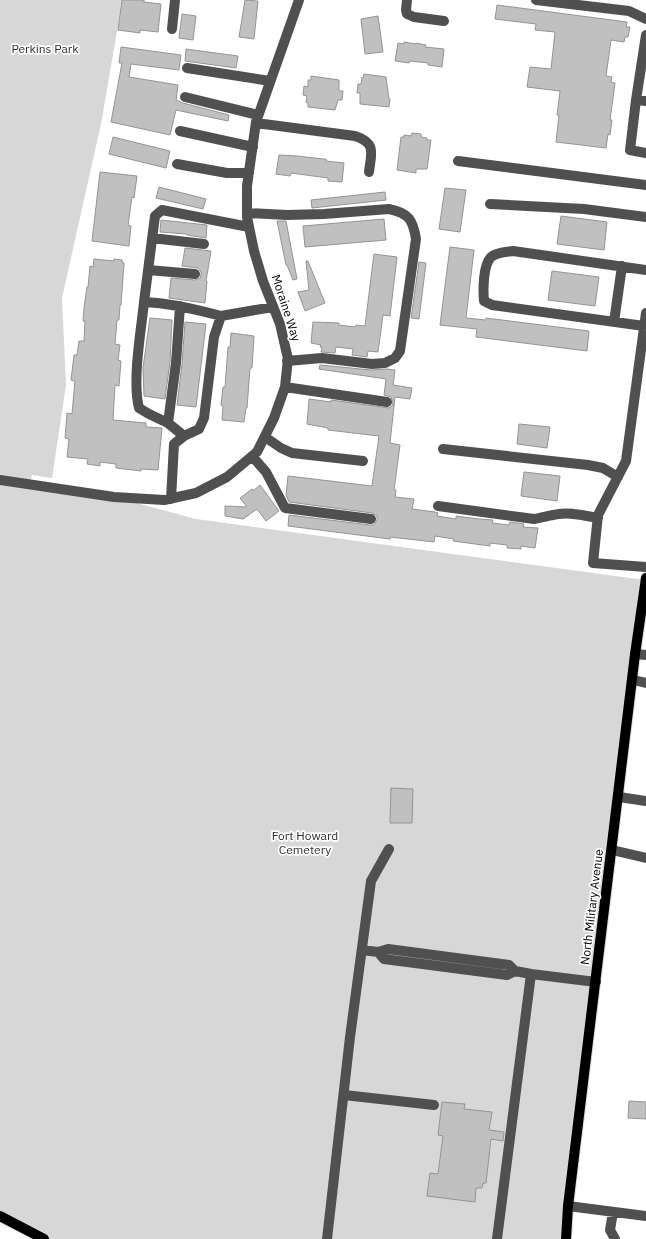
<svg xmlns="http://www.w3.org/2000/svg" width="646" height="1239" font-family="'IBM Plex Sans',sans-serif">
  <rect width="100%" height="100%" fill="#fff"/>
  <!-- green -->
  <path fill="#d7d7d7" d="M 0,0 L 121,0 L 120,14 L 101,124 L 62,298 L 66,385 L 52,478 L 32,475 L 30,484 L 114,497 L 196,519 L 645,580 L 566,1239 L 44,1239 L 0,1216 Z"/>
  <!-- building -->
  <path fill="#c0c0c0" stroke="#949494" d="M 122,0 L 144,0 L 144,2 L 161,4 L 158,32 L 140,30 L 140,33 L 118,30 Z
    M 245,0 L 258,1 L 254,39 L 239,37 Z
    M 497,5 L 627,22 L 626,27 L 630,27 L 628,37 L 625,37 L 624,42 L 611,40 L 606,76 L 612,77 L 611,82 L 615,83 L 610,120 L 612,120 L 610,135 L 608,134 L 606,148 L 556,142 L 559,115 L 557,115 L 560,91 L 527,87 L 530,67 L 551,69 L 555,32 L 535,30 L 536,24 L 495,19 Z
    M 182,14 L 196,16 L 193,40 L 179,38 Z
    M 378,16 L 383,52 L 365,54 L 361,19 Z
    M 404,42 L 416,44 L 416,43 L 426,45 L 425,47 L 444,49 L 442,67 L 428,65 L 428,63 L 410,61 L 409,63 L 395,61 L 398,43 L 404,44 Z
    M 121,47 L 181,55 L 179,70 L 131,64 L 129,77 L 178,85 L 176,100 L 183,103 L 229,115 L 228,121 L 176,110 L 170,135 L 111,122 L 122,63 L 119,63 Z
    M 186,49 L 238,56 L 236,68 L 185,61 Z
    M 364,74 L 386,77 L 389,99 L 390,99 L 389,107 L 360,104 L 360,93 L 357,93 L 358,84 L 361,84 L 362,77 L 363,78 Z
    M 311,76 L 339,80 L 339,91 L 343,91 L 342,100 L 338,100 L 335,110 L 308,107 L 308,103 L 306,102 L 307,96 L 303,95 L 304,86 L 308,87 L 308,80 L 311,80 Z
    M 412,133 L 421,134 L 421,137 L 427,138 L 427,140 L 431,140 L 427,169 L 416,169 L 416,173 L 397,170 L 401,137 L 404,137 L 404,135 L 411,136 Z
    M 113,137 L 170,151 L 166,168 L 109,154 Z
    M 279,155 L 297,156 L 323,159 L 326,159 L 326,161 L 344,163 L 342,182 L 328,181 L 328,178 L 291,173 L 290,176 L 276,174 Z
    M 100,172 L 137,176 L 134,198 L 132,197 L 128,225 L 131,226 L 129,246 L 92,241 Z
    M 159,187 L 206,199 L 203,209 L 156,198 Z
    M 445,188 L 466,190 L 460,232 L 439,229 Z
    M 385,192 L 386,200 L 312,208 L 311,200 Z
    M 561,216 L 607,222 L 604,250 L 557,244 Z
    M 384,219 L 386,240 L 305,247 L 303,226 Z
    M 161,220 L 207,225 L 206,238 L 187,235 L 187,234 L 160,232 Z
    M 277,221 L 286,221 L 297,279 L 293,280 L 287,265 L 286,265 Z
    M 450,247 L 474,250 L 466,318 L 486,320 L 486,318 L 589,331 L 587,351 L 476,337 L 477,329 L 440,325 Z
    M 185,248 L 211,251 L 206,281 L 207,281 L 205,303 L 169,298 L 171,278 L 195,280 L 200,278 L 201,275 L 201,272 L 198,268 L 182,266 Z
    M 374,254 L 397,257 L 390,316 L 383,315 L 378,352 L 368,351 L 367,357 L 352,355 L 353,349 L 336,347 L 335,353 L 321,352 L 322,347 L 320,347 L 321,345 L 311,343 L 313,322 L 339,323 L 339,325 L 355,327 L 356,325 L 365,326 Z
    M 94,259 L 114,261 L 114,259 L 122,260 L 122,262 L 124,263 L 121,305 L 120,305 L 119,320 L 117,320 L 115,344 L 120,345 L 118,360 L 121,361 L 119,386 L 115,385 L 113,420 L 146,423 L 146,427 L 162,428 L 158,470 L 141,469 L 141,471 L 116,468 L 116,464 L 100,462 L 100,466 L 87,464 L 88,459 L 67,457 L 69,439 L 65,438 L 67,413 L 72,414 L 75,381 L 71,380 L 74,355 L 77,355 L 79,341 L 84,341 L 85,321 L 83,321 L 84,308 L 87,287 L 88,287 L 90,266 L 93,267 Z
    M 306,261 L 308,261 L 325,303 L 305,311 L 298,292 L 309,290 Z
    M 419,262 L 426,263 L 419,319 L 411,318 Z
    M 552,271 L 599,277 L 595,306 L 548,300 Z
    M 150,318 L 172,320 L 170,362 L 165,399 L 144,396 L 143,368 Z
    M 185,322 L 206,324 L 196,407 L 177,405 L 182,364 Z
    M 231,333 L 254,336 L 252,368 L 250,368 L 247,408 L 246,408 L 244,422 L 222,420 L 223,406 L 221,405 L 223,387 L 225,387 L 228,347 L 230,347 Z
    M 320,365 L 371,370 L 387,369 L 395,370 L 393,385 L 412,388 L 410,399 L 395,397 L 390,443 L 400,445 L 394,490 L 396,490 L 395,497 L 414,499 L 412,509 L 435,512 L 438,513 L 437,516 L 456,519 L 456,516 L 479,519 L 493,520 L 492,523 L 509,525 L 510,522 L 524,524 L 523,527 L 538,528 L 535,548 L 521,546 L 521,549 L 507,548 L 507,545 L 490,543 L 490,546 L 453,541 L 454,539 L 435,536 L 434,542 L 390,537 L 390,539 L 288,526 L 289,515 L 370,525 L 374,525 L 377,520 L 377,516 L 372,513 L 289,502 L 286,495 L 288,476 L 372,486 L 379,436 L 328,430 L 328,428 L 307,424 L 309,399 L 331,402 L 331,400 L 389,408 L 392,406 L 393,403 L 391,397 L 384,395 L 386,379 L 319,369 Z
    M 519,424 L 550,427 L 547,448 L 517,444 Z
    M 524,472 L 560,476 L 557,501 L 521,496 Z
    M 260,485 L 279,511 L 266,521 L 257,509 L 243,519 L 225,516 L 225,506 L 247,507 L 240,498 L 252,489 L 253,491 Z
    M 391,788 L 413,789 L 412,823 L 390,823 Z
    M 629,1101 L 646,1102 L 646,1119 L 628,1118 Z
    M 442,1102 L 465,1104 L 464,1109 L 492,1112 L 489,1130 L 504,1132 L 503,1141 L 491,1139 L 486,1183 L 483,1183 L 482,1188 L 476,1188 L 475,1202 L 427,1196 L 430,1173 L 438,1174 L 443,1136 L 438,1135 Z"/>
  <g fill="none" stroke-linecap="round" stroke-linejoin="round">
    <defs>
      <path id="major" d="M 0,1216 L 44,1239
        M 566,1239 L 568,1206 L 635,654 L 646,578"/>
    </defs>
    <!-- major casing -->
    <use href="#major" stroke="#dbdbdb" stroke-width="12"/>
    <!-- minor -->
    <path stroke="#505050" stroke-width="10" d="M 407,0 L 406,10 L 407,14 L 414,17 L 444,21
      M 536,0 L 629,11 L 646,19
      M 172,29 L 175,0
      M 187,68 L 270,81
      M 185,97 L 258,115
      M 636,100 L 646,35
      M 646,101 L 636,100 L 630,150 L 646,153
      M 256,123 L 355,136 C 377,143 371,154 369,172
      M 180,131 L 253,147
      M 458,161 L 646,185
      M 177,164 L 227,173 L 249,173
      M 490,204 L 584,209 L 646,217
      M 247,213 L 287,215 L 324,214 L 389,209 C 409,213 413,220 416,239 L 400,351 L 395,358 L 385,363 L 372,364 L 322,358 L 287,361
      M 152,238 L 204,244
      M 148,270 L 195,274
      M 144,302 L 155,216 L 162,210 L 249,227
      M 646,313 L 626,461 L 598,515 L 593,563 L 646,567
      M 614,322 L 622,266
      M 644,326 L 492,305 L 484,301 C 483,290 483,265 491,257 C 497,252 506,252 513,251 L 646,270
      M 285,387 L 387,402
      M 168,423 L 176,363 L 180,306
      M 184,436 L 168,423 L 149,414 L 139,408 C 132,380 141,332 144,302 C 170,303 195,309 221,316
      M 265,437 L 281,448 L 292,453 L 363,461
      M 443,449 L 588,465 L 603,468 L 618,477
      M 252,456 L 266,472 L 285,508 L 371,519
      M 0,480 L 114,497 L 164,500 L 196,493 L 227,477 L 257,452 L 274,418 L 285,387 L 288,359 L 280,324 L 263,281 L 254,251 L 247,217 L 247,186 L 256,122 L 299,0
      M 171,499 L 174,444 L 184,436 L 199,429 L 204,418 L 214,337 L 221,316 L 273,307
      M 438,506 L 534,519 C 542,518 550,515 559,514 C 572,512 585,516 598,518
      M 635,654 L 646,655
      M 633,680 L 646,683
      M 619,797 L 646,801
      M 612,850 L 646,858
      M 362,950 L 378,952 L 388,949 L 509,965 L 515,971
      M 378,952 L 384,959 L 507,975 L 515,971 L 531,974
      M 344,1095 L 434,1105
      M 568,1206 L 646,1216
      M 613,1212 L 610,1230 L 615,1239
      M 327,1239 L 350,1037 L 371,881 L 389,849
      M 497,1239 L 531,974 L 596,982"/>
    <!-- major -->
    <use href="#major" stroke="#000" stroke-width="10"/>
  </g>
  <g text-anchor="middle" stroke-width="3.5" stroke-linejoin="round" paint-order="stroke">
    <!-- park labels -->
    <g font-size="12" fill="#2e2e2e" stroke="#fff">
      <text x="45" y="53">Perkins Park</text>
      <text x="305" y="840">Fort Howard<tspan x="305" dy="14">Cemetery</tspan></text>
    </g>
    <!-- street labels -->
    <g font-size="12" fill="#000" stroke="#fff">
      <text transform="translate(286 308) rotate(72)" y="4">Moraine Way</text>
      <text transform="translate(592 907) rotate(-83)" y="4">North Military Avenue</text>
    </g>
  </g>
</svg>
